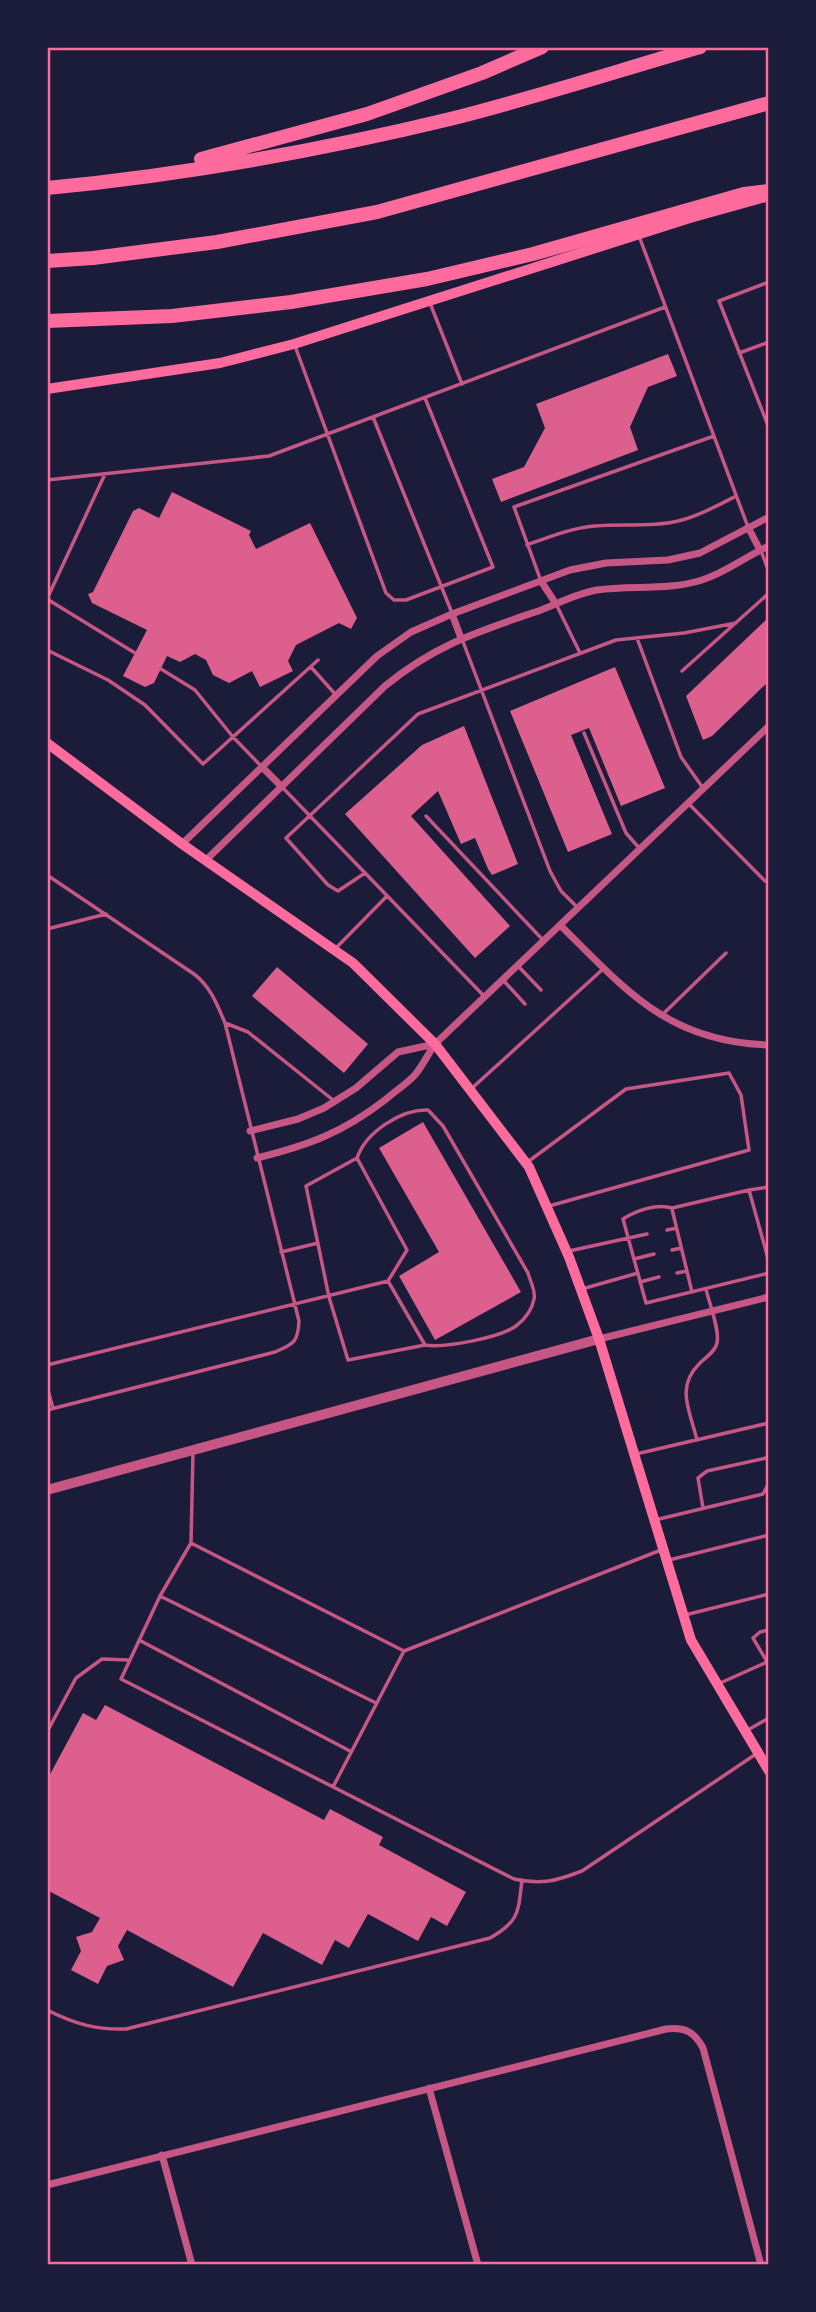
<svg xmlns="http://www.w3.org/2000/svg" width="816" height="2312" font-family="'Roboto Condensed',sans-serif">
  <rect width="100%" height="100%" fill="#1b1b3a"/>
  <!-- building -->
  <path fill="#dd5f8e" d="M 668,354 L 677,376 L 648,387 L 630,427 L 638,450 L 501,502 L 492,479 L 524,467 L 545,428 L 536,404 Z
    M 172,492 L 251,531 L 249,535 L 256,549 L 310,523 L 357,618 L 351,629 L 339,623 L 296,645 L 288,661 L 293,671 L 260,687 L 252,671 L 229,683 L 213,675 L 206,660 L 195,654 L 180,662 L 167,656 L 154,683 L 145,687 L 123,676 L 147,630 L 92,603 L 88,594 L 93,592 L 133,511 L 139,508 L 159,518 Z
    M 769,617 L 769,681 L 712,736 L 703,740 L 686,696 Z
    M 615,667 L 665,788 L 621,806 L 589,728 L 571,735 L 612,834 L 568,852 L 510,711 Z
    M 464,726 L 518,864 L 492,875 L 488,869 L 475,838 L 461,844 L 438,791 L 411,816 L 510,926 L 475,958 L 345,814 L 422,745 Z
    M 277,967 L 368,1044 L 344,1073 L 252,996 Z
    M 423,1122 L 521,1292 L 435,1340 L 399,1276 L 439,1252 L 379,1148 Z
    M 105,1705 L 324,1820 L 330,1809 L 383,1837 L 379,1845 L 466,1892 L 447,1926 L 431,1917 L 418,1941 L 368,1914 L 349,1948 L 335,1940 L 322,1965 L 263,1933 L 233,1987 L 127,1930 L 118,1946 L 124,1960 L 107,1966 L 98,1984 L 71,1970 L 81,1951 L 76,1937 L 92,1932 L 100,1918 L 47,1890 L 47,1780 L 83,1713 L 96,1720 Z"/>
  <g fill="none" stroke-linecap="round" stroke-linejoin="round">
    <!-- service -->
    <path stroke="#c65784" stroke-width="3.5" d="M 639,236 L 748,527
      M 769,282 L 719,301 L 769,428
      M 430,303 L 462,384
      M 295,346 L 386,593 L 394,600 L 406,600 L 493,567 L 425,398
      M 739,353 L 769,342
      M 373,417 L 452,613
      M 47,480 L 269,456 L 665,307
      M 527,545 C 549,537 571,528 595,526 C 624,523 653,528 682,520 C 701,515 719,505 736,496
      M 761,551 L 769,572
      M 541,581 L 514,507 L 714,436
      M 47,599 L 105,474
      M 47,599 L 135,653
      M 556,604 L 580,653
      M 637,638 L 681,757 L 703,788
      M 462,639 L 550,871 L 561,891 L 578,908
      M 47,650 L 108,680 L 145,705 L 203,764 L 318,660
      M 311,667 L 335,694
      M 161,669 L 195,690 L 233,737 L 261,766
      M 682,671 L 769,593
      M 584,733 L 626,833 L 640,849
      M 282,787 L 483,995
      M 688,803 L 765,881 L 769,881
      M 426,816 L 542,939
      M 365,873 L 338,891 L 328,885 L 286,838 L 418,714 L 616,640 L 684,633 L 736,623
      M 47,875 L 194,974 C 210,986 217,1004 225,1023 L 299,1321 C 298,1342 294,1344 275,1352 L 47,1410
      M 47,929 L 106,914
      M 335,949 L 387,896
      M 519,967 L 541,990
      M 503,980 L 525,1004
      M 662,1015 L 726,953
      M 225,1023 L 248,1032 L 333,1100
      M 471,1089 L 603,969
      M 529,1161 L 626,1089 L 729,1073 L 741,1095 L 749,1150 L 549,1206
      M 749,1190 L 769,1187
      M 672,1209 L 692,1292
      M 667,1230 L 676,1228
      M 672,1250 L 681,1248
      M 569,1251 L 647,1234
      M 281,1252 L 318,1243
      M 634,1259 L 654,1254
      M 769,1262 L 749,1190 L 672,1208 C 657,1203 635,1211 623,1219 L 646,1303 L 769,1273
      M 677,1273 L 687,1271
      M 388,1281 L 425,1345
      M 640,1282 L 659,1277
      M 582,1289 L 638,1273
      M 47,1365 L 388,1281 L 407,1250 L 357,1158 L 306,1186 L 329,1297 L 348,1360 L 425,1345 C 445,1348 499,1338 516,1326 C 525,1319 532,1310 534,1299 C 536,1291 530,1281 528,1273 L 443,1126 L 428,1110 C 401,1109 366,1132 357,1158
      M 47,1387 L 53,1408
      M 697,1440 C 690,1411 675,1387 700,1363 C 706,1357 715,1352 717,1343 C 720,1330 709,1303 706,1289
      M 193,1452 L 191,1543 L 160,1596 L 121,1679 L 514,1879 C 542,1885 556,1881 582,1871 L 756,1754
      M 636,1454 L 769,1423
      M 703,1508 L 698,1478 L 707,1471 L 766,1458 L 769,1460
      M 655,1520 L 763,1494 L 769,1483
      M 191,1543 L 404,1651
      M 669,1560 L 769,1535
      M 160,1596 L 376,1703
      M 685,1615 L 769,1594
      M 769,1630 L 760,1632 L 753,1638 L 769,1665
      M 139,1640 L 350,1751
      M 718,1684 L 767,1662
      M 746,1731 L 769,1718
      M 47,1732 L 76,1678 L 102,1659 L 128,1660
      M 333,1787 L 404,1651 L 661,1550
      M 47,2010 C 75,2024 96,2030 126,2029 L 490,1938 C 520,1921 518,1912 522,1880"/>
    <!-- minor -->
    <path stroke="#c65784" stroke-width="7" d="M 748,527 L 760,550
      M 541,581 L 556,604
      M 452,614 L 461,638
      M 262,767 L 282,787
      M 182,844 L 377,656 L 411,632 L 452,614 L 570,570 L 606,563 L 668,560 L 700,553 L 769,517
      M 206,860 L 385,686 C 436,644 480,631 541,610 C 559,603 578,593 597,590 C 632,585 668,591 702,580 C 727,572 746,556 769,546
      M 560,925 C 627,991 668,1042 769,1045
      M 250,1131 L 298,1119 L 324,1108 L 356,1088 L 398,1052 L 435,1044
      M 257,1158 C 309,1145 342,1133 385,1100 C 394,1092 405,1085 414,1076 C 422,1067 428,1054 435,1044 L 769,726
      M 599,1339 L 769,1297
      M 429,2088 L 478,2265
      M 162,2155 L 192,2265
      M 47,2185 L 666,2029 C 684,2027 694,2031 703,2048 L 761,2265"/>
    <!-- tertiary -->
    <path stroke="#c65784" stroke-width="10" d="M 47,1490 L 599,1339"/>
    <!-- secondary -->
    <path stroke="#ff6b9d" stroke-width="10" d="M 47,389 L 220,363 L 294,344 L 690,218 L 769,196
      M 47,743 L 182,844 L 353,963 L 435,1044 L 529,1167 L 569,1257 L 599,1339 L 691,1640 L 769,1771"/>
    <!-- motorway -->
    <path stroke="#ff6b9d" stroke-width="14" d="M 201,159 L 367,114 L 482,73 L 542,47
      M 47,188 C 182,175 318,151 450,119 C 534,98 617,71 700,47
      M 47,261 L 93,258 L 217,242 L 377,212 L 769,103
      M 47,321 L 172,316 L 291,302 L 427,279 L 533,254 L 744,194 L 769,191"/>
  </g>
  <!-- border -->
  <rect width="816" height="2312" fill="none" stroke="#1b1b3a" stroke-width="98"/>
  <rect x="49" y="49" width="718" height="2214" fill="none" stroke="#ff6b9d" stroke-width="2.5"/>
</svg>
